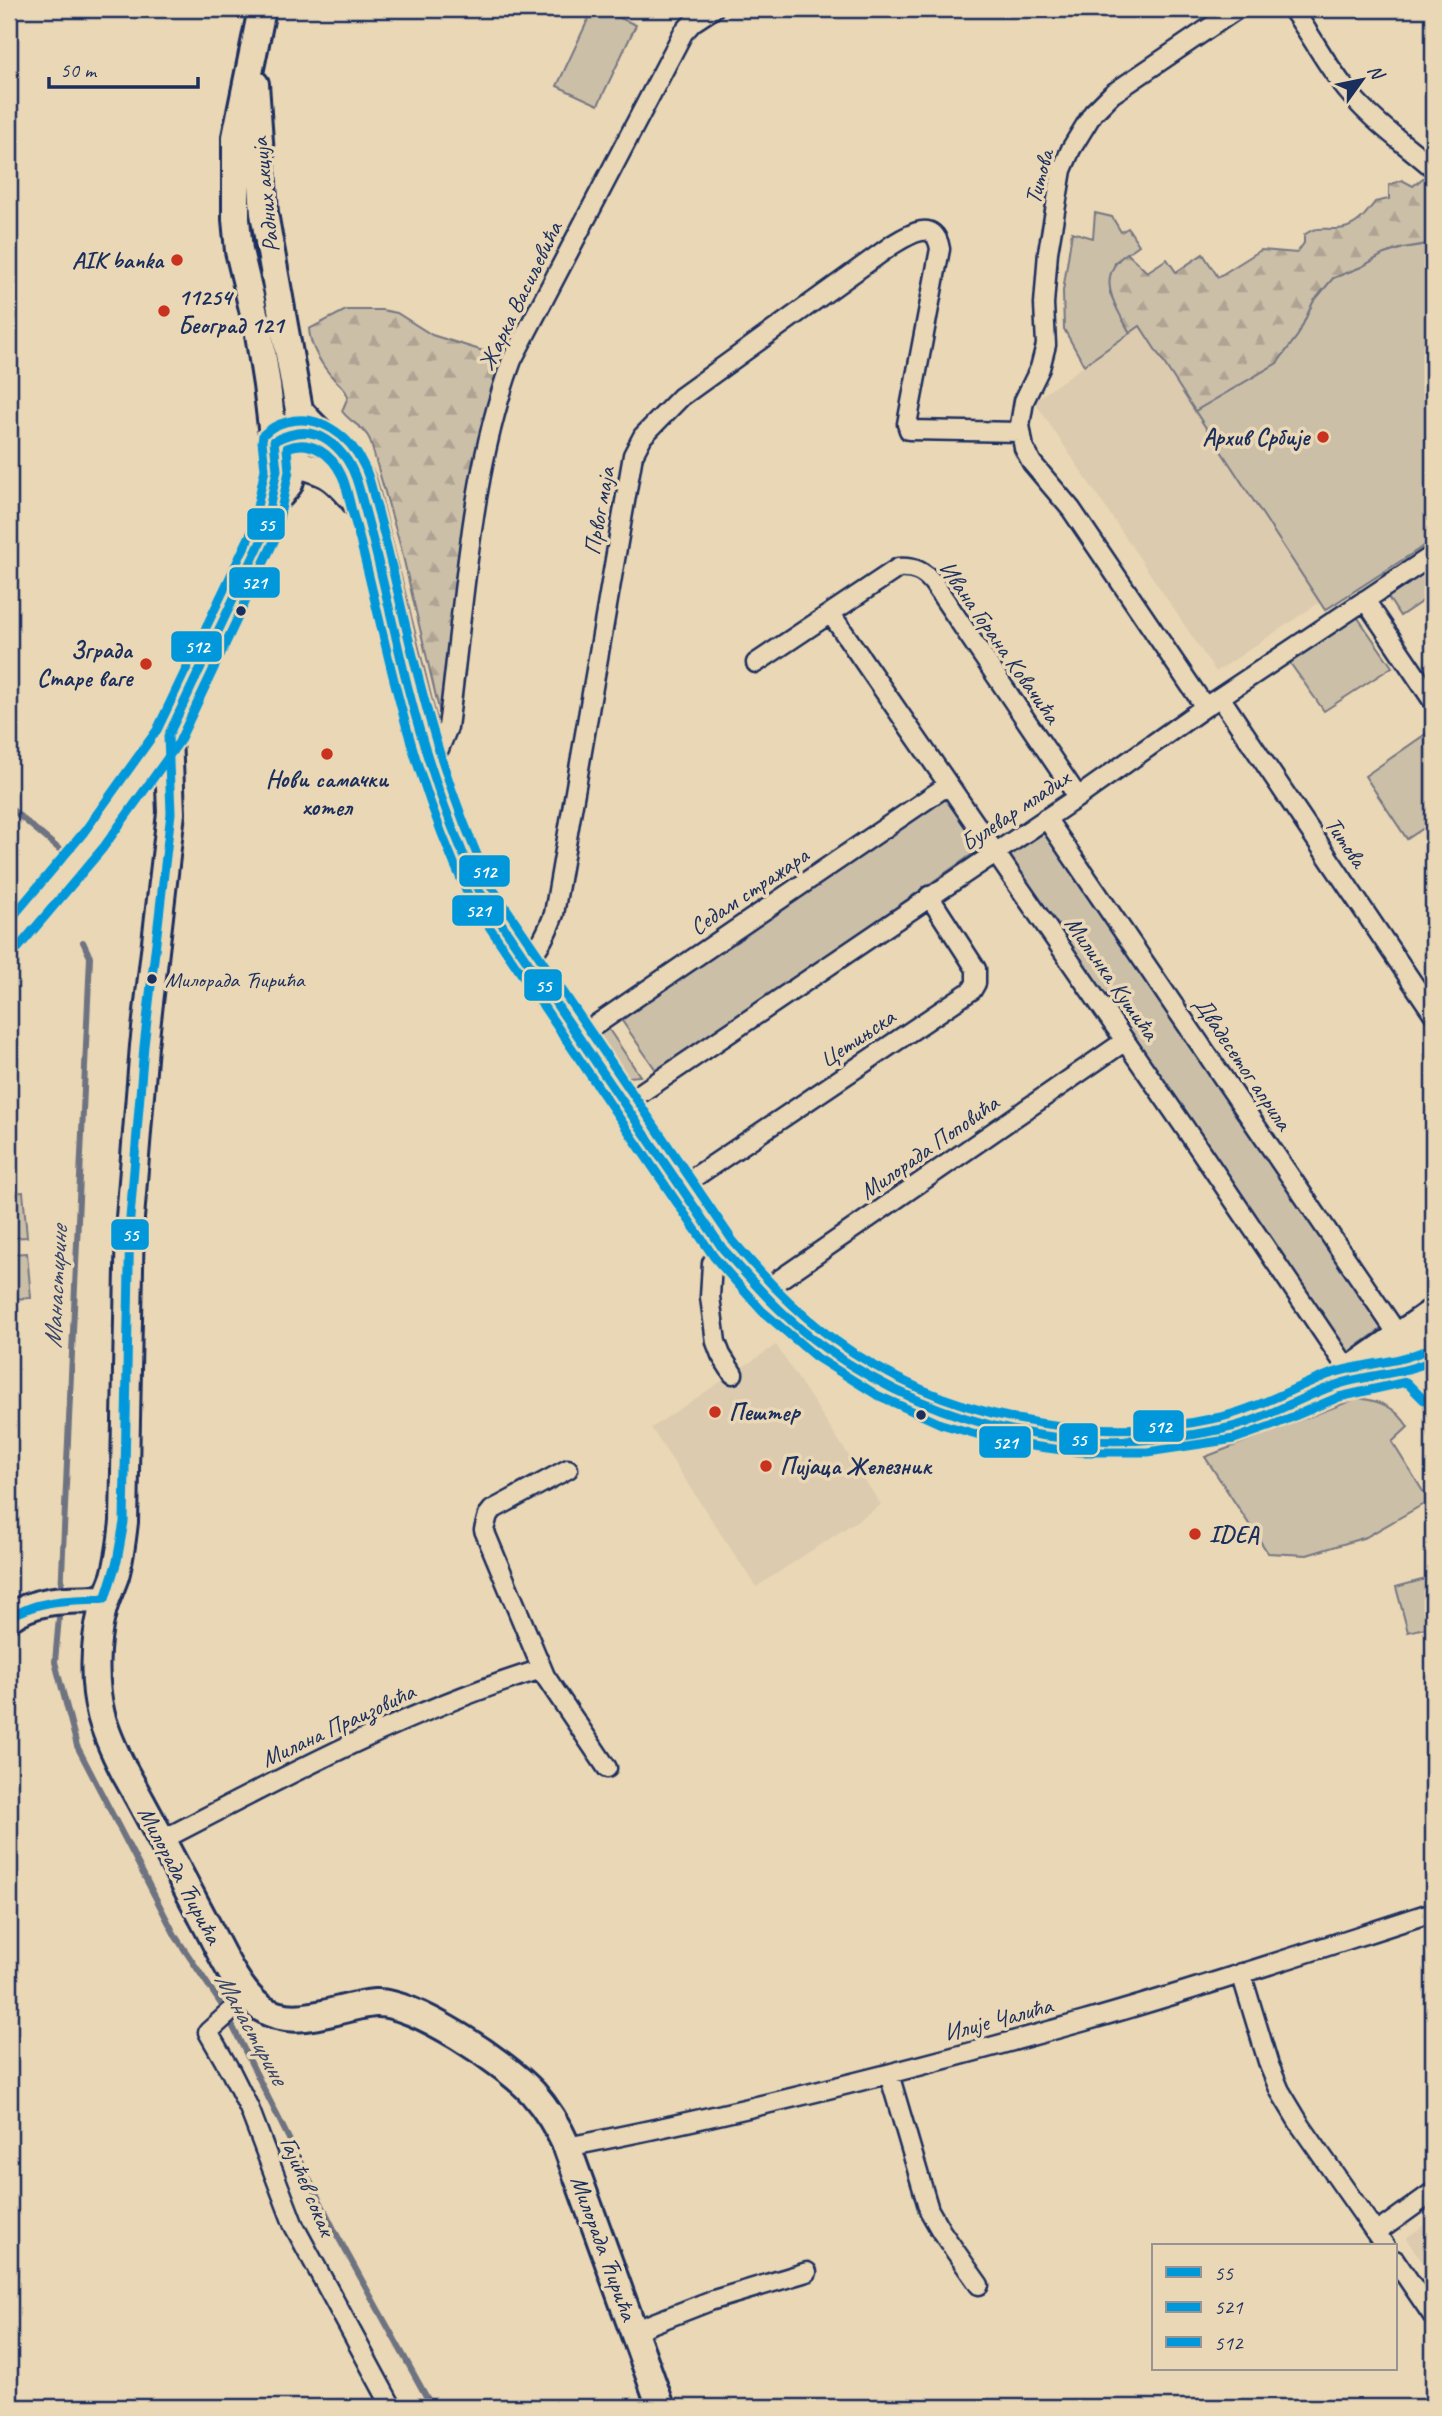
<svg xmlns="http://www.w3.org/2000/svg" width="1442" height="2416" font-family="Caveat,sans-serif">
  <defs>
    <pattern id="forest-firs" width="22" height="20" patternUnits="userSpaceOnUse" patternTransform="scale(1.75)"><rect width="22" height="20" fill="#ccbfa8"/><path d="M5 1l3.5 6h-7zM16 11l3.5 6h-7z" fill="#afa493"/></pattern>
  </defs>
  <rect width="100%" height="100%" fill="#ead7b5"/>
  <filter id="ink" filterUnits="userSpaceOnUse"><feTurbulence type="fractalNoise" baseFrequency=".0143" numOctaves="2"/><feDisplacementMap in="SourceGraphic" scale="14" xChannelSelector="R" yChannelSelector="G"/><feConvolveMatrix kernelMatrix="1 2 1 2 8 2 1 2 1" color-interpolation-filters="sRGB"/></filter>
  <g filter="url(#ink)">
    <!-- built -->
    <path fill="#dccbaf" d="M 1140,326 L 1320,602 L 1216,672 L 1034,401 Z
      M 776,1345 L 881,1505 L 756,1587 L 651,1428 Z
      M 1433,2219 L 1433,2277 L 1406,2238 Z"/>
    <!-- green -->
    <path fill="#ccbfa8" stroke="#747783" stroke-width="2" d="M 593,9 L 600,9 L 636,25 L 598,105 L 557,86 Z
      M 1095,213 L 1112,217 L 1121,232 L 1128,228 L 1139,245 L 1115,262 L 1110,293 L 1130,333 L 1084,365 L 1064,329 L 1063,291 L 1072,232 L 1093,238 Z
      M 1433,243 L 1433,540 L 1325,610 L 1195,411 L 1277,363 L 1298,335 L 1313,302 L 1333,278 L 1361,267 L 1384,254 L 1403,248 Z
      M 367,463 C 378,473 380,494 384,508 L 441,736 L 436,739 L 422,693 L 362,466 Z
      M 1433,562 L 1433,594 L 1400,616 L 1386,594 Z
      M 1356,615 L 1392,667 L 1324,711 L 1288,660 Z
      M 1433,729 L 1433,822 L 1407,839 L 1365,776 Z
      M 946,791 L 984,846 L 658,1073 L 618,1015 Z
      M 1047,831 L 1385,1326 L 1345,1355 L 1008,857 Z
      M 604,1022 L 640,1076 L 629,1077 L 620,1071 L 599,1038 L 600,1027 Z
      M 23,1192 L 27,1237 L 9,1238 L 9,1193 Z
      M 27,1253 L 31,1298 L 9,1299 L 9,1254 Z
      M 1358,1398 C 1381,1401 1396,1407 1408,1427 L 1392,1442 L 1429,1501 L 1366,1537 L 1307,1555 L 1268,1553 L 1205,1457 Z
      M 1433,1577 L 1433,1626 L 1408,1632 L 1396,1587 Z"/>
    <!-- forest -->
    <path fill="url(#forest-firs)" stroke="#747783" stroke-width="2" d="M 1433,170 L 1433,243 L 1403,248 L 1384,254 L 1361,267 L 1333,278 L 1313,302 L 1298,335 L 1277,363 L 1195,411 L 1140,326 L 1130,333 C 1115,305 1094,276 1127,253 L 1147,272 L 1167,259 L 1176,272 L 1203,254 L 1218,277 L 1261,250 L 1297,253 L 1304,243 L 1304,235 C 1318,225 1323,230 1338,229 C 1356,228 1365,215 1375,202 L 1389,199 L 1389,185 L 1402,180 L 1413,186 Z
      M 346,310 L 382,310 L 397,313 L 432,335 L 512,360 L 502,386 L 445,735 L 401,548 L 370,440 C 364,426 350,423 342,411 L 348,397 C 346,389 340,385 334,379 C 322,366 310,347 309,329 Z"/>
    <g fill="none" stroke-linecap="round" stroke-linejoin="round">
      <!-- stream -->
      <path stroke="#6e7381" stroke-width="6" d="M 9,266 L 11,273 L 9,313
        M 9,807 L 59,849
        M 61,1595 L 90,957 L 83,942
        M 60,1606 L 55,1662 L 77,1746 L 176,1937 L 223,2007 L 337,2235 L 432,2407"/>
      <defs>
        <path id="street" d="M 1292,9 C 1313,37 1328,69 1351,95 C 1375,123 1405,144 1433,168
          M 1365,600 L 1433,701
          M 831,614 L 1185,1128 L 1349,1371
          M 756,663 L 898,568 C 914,567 924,571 934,584 L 1078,797
          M 1220,697 L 1433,1013
          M 1205,707 L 1071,509 L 1032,463 L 1024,448 L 1020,425 L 1024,401 L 1040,368 L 1046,345 L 1044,304 L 1048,252 L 1062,170 L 1071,149 L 1093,113 L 1112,94 L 1237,9
          M 425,756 L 439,749 L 448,727 C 464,608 470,473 512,360 L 683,33 L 693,22 L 713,9
          M 1046,818 L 1399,1336
          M 526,962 C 540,947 547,933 554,914 L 633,455 L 643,436 L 681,397 L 892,245 C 908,235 935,217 940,249 L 907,424 L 909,430 L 1021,432
          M 578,1037 L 948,785
          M 623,1105 L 1078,797 L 1205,707 L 1433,555
          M 680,1187 L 972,990 L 976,983 L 976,969 L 929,896
          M 723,1249 L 712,1263 L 710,1297 L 716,1342 L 721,1355 L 733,1374
          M 760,1293 L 1125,1041
          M 568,1469 L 492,1510 L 488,1515 L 484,1530 L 545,1676 L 607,1768
          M 162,1840 C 285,1776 408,1710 542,1669
          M 1241,1973 L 1269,2065 L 1280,2091 L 1301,2126 L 1385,2246
          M 249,1995 L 208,2032 L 231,2072 L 249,2108 L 294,2226 L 392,2407
          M 889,2074 L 929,2210 L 941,2231 L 979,2285
          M 567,2147 C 742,2113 914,2069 1085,2021 C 1202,1988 1318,1949 1433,1912
          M 1376,2233 L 1433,2192
          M 1395,2260 L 1433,2316
          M 633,2331 L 710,2301 L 807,2272"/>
        <path id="secondary" d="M 262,9 L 236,137 L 236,219 L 239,251 L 259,334 L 267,385 L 277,470 L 264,535 L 168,736 L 171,813 L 144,1046 L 130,1218 L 124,1522 C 122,1540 120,1558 115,1576 C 111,1588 105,1599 102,1612 C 94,1643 93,1684 101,1715 C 106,1734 115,1753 124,1771 C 152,1820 177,1870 204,1920 C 218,1946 237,1991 261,2008 C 295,2031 339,2006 375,2003 C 413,2000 508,2065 533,2093 C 547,2109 558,2127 567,2147 L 661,2407
          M 255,84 L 264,213 L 299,410 L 295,463 L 289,484 L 281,494
          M 299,410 C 316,432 339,446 353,470 C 398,612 409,757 480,892 L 723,1249 C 841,1401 1034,1473 1223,1429 C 1262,1420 1298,1398 1336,1385 C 1344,1382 1354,1382 1362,1380 C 1385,1375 1412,1371 1433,1360
          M 280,453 C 293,465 311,466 326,474 C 341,482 351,497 362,509
          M 9,940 L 94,840 L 168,736
          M 1402,1333 L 1418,1334 L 1433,1341
          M 1405,1356 L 1415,1375 L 1433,1391
          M 1340,1383 L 1349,1371 L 1433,1312
          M 9,1618 C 37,1597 71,1600 105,1599"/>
      </defs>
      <!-- street casing -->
      <use href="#street" stroke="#1b2f5e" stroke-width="23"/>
      <!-- secondary casing -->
      <use href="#secondary" stroke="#1b2f5e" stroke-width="32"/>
      <!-- street -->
      <use href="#street" stroke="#ead7b5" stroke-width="18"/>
      <!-- secondary -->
      <use href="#secondary" stroke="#ead7b5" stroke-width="26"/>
      <defs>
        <path id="bus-1" d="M 105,1599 L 117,1561 L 124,1522 L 130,1218 L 144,1046 L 171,813 L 168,736 L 264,535 L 277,470 L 274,441 C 305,425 327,432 347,460 C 357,475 360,493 365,510 C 378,558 389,607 400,655 C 419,738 444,815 480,892 L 723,1249 C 755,1284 786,1321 825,1348 C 943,1431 1083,1459 1223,1429 C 1263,1421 1298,1398 1336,1385 C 1368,1374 1402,1375 1433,1360
          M 9,1618 C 39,1599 71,1600 105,1599"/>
        <path id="bus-2" d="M 18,948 L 103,848 L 179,742 L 275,539 L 289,471 L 287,448 C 310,438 332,454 342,476 C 347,487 349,500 352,511 C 364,552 373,594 383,635 C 405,729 428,809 469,897 L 714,1257 L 762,1311 L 816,1357 L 877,1395 L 941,1424 L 1008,1443 L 1078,1452 L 1148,1452 L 1234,1439 L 1271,1426 L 1339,1397 L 1406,1382 L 1424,1400"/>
        <path id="bus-3" d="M 9,921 L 84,832 L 157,730 L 252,531 L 265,469 L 262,441 L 263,435 C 269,429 278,424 286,422 C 319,413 349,435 363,464 C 370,476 372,491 376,504 C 387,544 396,584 405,623 C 427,716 450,799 491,886 L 733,1241 C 763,1276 794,1310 832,1338 C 943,1419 1087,1447 1221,1417 C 1259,1408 1294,1387 1330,1374 C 1362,1363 1397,1364 1428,1349"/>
      </defs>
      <!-- bus-1 casing -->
      <use href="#bus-1" stroke="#ead7b5" stroke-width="14"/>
      <!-- bus-2 casing -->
      <use href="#bus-2" stroke="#ead7b5" stroke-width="14"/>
      <!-- bus-3 casing -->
      <use href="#bus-3" stroke="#ead7b5" stroke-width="14"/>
      <!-- bus-1 -->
      <use href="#bus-1" stroke="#0098da" stroke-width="9"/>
      <!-- bus-2 -->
      <use href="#bus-2" stroke="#0098da" stroke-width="9"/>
      <!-- bus-3 -->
      <use href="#bus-3" stroke="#0098da" stroke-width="9"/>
    </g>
  </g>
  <!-- markers -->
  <g fill="#c8321e" stroke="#ead7b5" stroke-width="2.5">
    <circle cx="177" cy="260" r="7"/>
    <circle cx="164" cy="311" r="7"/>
    <circle cx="1323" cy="437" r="7"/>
    <circle cx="146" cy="664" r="7"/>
    <circle cx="327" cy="754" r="7"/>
    <circle cx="715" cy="1412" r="7"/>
    <circle cx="766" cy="1466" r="7"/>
    <circle cx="1195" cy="1534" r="7"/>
  </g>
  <g fill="#1b2f5e" stroke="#ead7b5" stroke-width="2.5">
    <circle cx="241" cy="611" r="6"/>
    <circle cx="152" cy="979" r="6"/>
    <circle cx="921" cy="1415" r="6"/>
  </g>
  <g text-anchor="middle" stroke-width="7" stroke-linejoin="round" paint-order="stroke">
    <!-- bus labels -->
    <g font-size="22" fill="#1b2f5e" stroke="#ead7b5" text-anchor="start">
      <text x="165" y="987">Милорада Ћирића</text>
    </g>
    <!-- street labels -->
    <g font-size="24" fill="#1b2f5e" stroke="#ead7b5">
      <text transform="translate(1039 177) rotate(-75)" y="8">Титова</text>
      <text transform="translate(265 195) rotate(-96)" y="8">Радних акција</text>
      <text transform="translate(520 296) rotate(-64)" y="8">Жарка Васиљевића</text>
      <text transform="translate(599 511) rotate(-80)" y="8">Првог маја</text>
      <text transform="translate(1000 642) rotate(55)" y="8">Ивана Горана Ковачића</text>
      <text transform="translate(1015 810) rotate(-34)" y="8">Булевар младих</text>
      <text transform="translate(1346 842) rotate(56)" y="8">Титова</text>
      <text transform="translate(749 891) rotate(-34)" y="8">Седам стражара</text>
      <text transform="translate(1112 978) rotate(55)" y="8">Милинка Кушића</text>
      <text transform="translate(857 1038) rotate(-34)" y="8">Цетињска</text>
      <text transform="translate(1243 1063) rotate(56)" y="8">Двадесетог априла</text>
      <text transform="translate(929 1147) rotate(-35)" y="8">Милорада Поповића</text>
      <text transform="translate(338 1725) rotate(-25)" y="8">Милана Праизовића</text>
      <text transform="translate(180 1875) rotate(62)" y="8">Милорада Ћирића</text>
      <text transform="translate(998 2019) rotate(-15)" y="8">Илије Чалића</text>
      <text transform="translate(308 2186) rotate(67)" y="8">Гајићев сокак</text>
      <text transform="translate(604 2248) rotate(70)" y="8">Милорада Ћирића</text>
    </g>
    <!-- poi labels -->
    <g font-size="24" font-weight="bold" fill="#1b2f5e" stroke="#ead7b5" text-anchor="start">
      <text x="163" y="268" text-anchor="end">AIK banka</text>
      <text x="178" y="305">11254<tspan x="178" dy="28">Београд 121</tspan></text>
      <text x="1309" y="445" text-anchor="end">Архив Србије</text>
      <text x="132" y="658" text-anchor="end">Зграда<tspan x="132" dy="28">Старе ваге</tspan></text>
      <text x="327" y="787" text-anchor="middle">Нови самачки<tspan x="327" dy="28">хотел</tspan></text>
      <text x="729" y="1420">Пештер</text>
      <text x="780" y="1474">Пијаца Железник</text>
      <text x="1209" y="1542">IDEA</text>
    </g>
    <!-- water labels -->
    <g font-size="26" font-style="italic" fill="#37466a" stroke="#ead7b5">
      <text transform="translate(55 1287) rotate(-87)" y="9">Манастирине</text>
      <text transform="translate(252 2028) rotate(61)" y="9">Манастирине</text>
    </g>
  </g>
  <g stroke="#ead7b5" stroke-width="2.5">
    <rect x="246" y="507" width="40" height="34" rx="7" fill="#0098da"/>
    <rect x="228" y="566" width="53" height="33" rx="7" fill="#0098da"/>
    <rect x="170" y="630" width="53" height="33" rx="7" fill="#0098da"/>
    <rect x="458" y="854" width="53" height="34" rx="7" fill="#0098da"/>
    <rect x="451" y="894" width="54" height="33" rx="7" fill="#0098da"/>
    <rect x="523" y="968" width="40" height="34" rx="7" fill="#0098da"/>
    <rect x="110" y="1218" width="40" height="33" rx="7" fill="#0098da"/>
    <rect x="1132" y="1409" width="53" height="34" rx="7" fill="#0098da"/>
    <rect x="1058" y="1422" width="41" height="34" rx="7" fill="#0098da"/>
    <rect x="978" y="1425" width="54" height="34" rx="7" fill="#0098da"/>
  </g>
  <g font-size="19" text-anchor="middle" font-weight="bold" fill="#fff">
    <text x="266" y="531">55</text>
    <text x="254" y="589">521</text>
    <text x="197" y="653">512</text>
    <text x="484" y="878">512</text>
    <text x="478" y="917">521</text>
    <text x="543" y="992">55</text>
    <text x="130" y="1241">55</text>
    <text x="1159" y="1433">512</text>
    <text x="1078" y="1446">55</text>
    <text x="1005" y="1449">521</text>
  </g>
  <!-- margin -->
  <rect width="1442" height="2416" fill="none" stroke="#ead7b5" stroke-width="35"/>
  <rect x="18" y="18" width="1407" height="2381" fill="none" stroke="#1b2f5e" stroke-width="2.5" filter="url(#ink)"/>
  <!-- legend -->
  <rect x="1152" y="2244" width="245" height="126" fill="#ead7b5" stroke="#979492" stroke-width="2"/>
  <rect x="1166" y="2267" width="35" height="10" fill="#0098da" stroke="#979492" stroke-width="2"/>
  <text x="1214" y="2280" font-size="21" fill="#1b2f5e">55</text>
  <rect x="1166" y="2302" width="35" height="10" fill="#0098da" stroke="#979492" stroke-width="2"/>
  <text x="1214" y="2314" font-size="21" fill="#1b2f5e">521</text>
  <rect x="1166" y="2337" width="35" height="10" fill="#0098da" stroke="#979492" stroke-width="2"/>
  <text x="1214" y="2350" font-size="21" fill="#1b2f5e">512</text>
  <!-- north arrow -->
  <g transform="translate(1362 80) rotate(57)" stroke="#ead7b5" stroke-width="5" paint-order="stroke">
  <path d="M0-5L12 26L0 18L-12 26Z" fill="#1b2f5e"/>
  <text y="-10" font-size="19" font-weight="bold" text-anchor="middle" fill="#1b2f5e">N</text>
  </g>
  <!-- scale -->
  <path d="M49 77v10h149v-10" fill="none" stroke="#1b2f5e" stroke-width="3.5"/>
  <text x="60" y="77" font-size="21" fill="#1b2f5e" stroke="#ead7b5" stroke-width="5" paint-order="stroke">50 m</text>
</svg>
